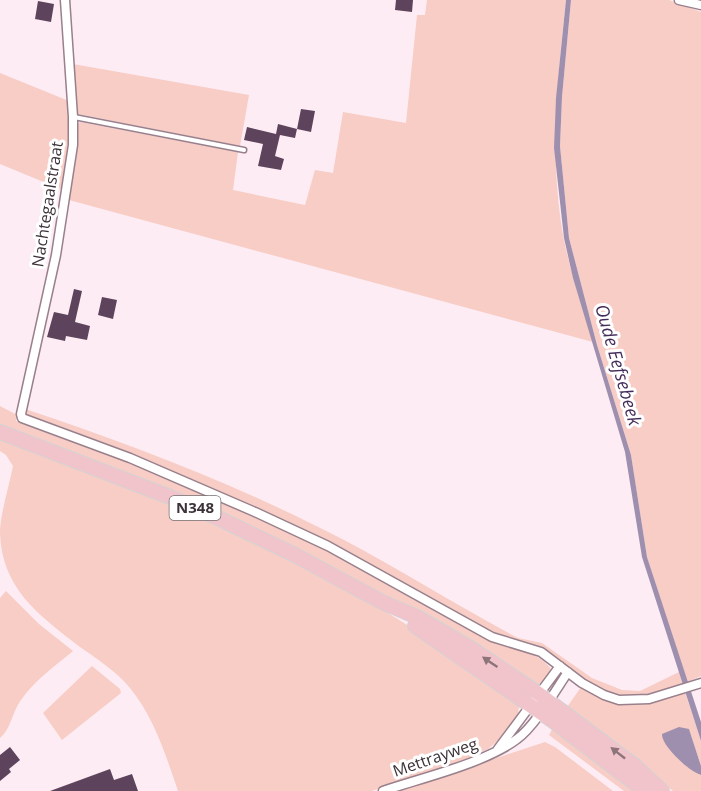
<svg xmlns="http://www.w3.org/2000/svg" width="701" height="791" font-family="'Open Sans',sans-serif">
  <rect width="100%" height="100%" fill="#fdecf4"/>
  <!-- green -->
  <path fill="#f7cdc5" d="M 427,0 L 566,0 C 558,74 550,148 561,223 C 567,263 581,302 593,342 L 69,200 L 77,138 L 77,125 L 80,122 L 238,152 L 233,190 L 305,205 L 315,170 L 333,173 L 343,112 L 406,123 L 417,15 L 425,15 Z
    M 571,0 L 669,0 L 701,12 L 701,676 L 687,682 L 647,557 L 631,455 L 597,345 L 569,238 L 560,146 L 562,97 Z
    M 73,64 L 249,95 L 240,146 L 78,114 L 76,112 Z
    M 0,73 L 69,101 L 69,133 L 63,190 L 0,164 Z
    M 0,406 L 17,415 L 16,421 C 114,455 209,493 302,539 C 352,563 400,589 448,615 C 463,624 479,635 495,643 C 515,652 536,649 551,669 L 548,676 L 539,684 L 534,684 L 418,615 L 0,426 Z
    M 25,409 C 134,445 242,487 344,540 C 403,571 459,607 518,638 L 542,643 L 592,678 L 622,690 L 640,691 L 679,672 L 683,685 L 642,696 L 620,695 L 605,691 L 584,680 L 541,649 L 495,635 L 379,569 L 255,506 L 122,451 L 29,417 L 25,413 Z
    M 0,438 L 143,492 L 270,548 L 380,608 L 428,638 L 519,705 L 518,717 L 507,733 L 488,749 L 464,760 L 372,791 L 178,791 C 166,756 154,717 130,688 C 116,671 97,659 80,647 C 39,615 0,588 0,529 C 2,508 9,486 13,466 L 6,455 L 0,451 Z
    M 6,591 L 39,624 L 73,651 C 55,666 34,681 21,700 C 12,712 11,729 0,738 L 0,598 Z
    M 92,666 L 120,689 L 121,693 L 62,740 L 43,713 Z
    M 581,687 C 620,710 645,707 685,692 L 701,741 L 701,766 L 689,729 L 699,775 L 701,775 L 701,791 L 673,791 L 591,725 L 565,710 Z
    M 554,726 L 638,791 L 624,791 L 549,735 Z
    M 545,742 L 555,747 L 613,791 L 397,791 Z"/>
  <!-- water -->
  <path fill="#9f8faf" d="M 566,0 L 571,0 L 562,97 L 560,146 L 569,238 L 597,345 L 631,455 L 647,557 L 701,722 L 701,741 L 642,557 L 625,452 L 573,278 L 564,238 L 554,148 L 556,98 Z
    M 679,727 L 689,729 L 701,766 L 701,775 C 690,772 661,746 662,734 Z"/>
  <!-- building -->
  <path fill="#5d445c" d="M 396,0 L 413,0 L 412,12 L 395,10 Z
    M 38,1 L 54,4 L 51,22 L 35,19 Z
    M 301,109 L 315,111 L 311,132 L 297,129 Z
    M 278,124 L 297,129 L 295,138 L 280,135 L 275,156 L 284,159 L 281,170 L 258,166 L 263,144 L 244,140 L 247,127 L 276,134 Z
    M 74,289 L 82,291 L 75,322 L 90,326 L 87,340 L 66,336 L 65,341 L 47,337 L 54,312 L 68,315 Z
    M 102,297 L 117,300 L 113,319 L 98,315 Z
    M 10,747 L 20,760 L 9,769 L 11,772 L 0,781 L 0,755 Z
    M 110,769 L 114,780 L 132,774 L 138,791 L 50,791 Z"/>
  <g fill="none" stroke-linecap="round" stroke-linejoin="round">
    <defs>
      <path id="lane" d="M 74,117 L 244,150"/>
      <path id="street" d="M 65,0 L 73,117 L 73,145 L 56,255 L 25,396 L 21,414 L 22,418 L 130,458 L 255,512 L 328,546 L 492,637 L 541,652 L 582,683 L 604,695 L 619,700 L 649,699 L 701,683
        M 679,0 L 701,5
        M 498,749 L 560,666
        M 383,791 C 421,778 486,763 517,739 C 535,726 555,691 568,672"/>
      <path id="primary" d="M 0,432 L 170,497 L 220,519 L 295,555 L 382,602 L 417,617 L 472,649 L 539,694 L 635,766 L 662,791
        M 415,626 L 553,721 L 645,791"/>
    </defs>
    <!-- lane casing -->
    <use href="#lane" stroke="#99808c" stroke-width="7"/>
    <!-- street casing -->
    <use href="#street" stroke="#99808c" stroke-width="11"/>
    <!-- primary casing -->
    <use href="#primary" stroke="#d4d2d3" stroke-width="16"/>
    <!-- lane -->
    <use href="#lane" stroke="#fff" stroke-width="4"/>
    <!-- street -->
    <use href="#street" stroke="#fff" stroke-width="8"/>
    <!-- primary -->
    <use href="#primary" stroke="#f1c4cb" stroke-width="14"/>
  </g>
  <!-- one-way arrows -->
  <defs><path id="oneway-solid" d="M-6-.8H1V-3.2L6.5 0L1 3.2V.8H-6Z" transform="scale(1.5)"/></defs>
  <g fill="#8d747a">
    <use href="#oneway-solid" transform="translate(490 662) rotate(-146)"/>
    <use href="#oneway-solid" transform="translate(618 753) rotate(-142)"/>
  </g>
  <g text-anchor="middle" stroke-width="6" stroke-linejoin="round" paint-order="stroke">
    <!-- shield labels -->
    <rect fill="#fff" stroke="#767073" stroke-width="1.5" x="169.5" y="496" width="51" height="24" rx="4.5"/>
    <g font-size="15" font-weight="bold" fill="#3c3237">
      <text x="195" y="513">N348</text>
    </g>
    <!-- street labels -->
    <g font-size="16" fill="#3c3237" stroke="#fff">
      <text transform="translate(47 204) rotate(-81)" y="6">Nachtegaalstraat</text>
      <text transform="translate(435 757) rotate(-19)" y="6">Mettrayweg</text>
    </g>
    <!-- water labels -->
    <g font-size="18" font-style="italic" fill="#442c59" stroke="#fff">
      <text transform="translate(618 365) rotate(74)" y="6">Oude Eefsebeek</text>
    </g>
  </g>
</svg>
